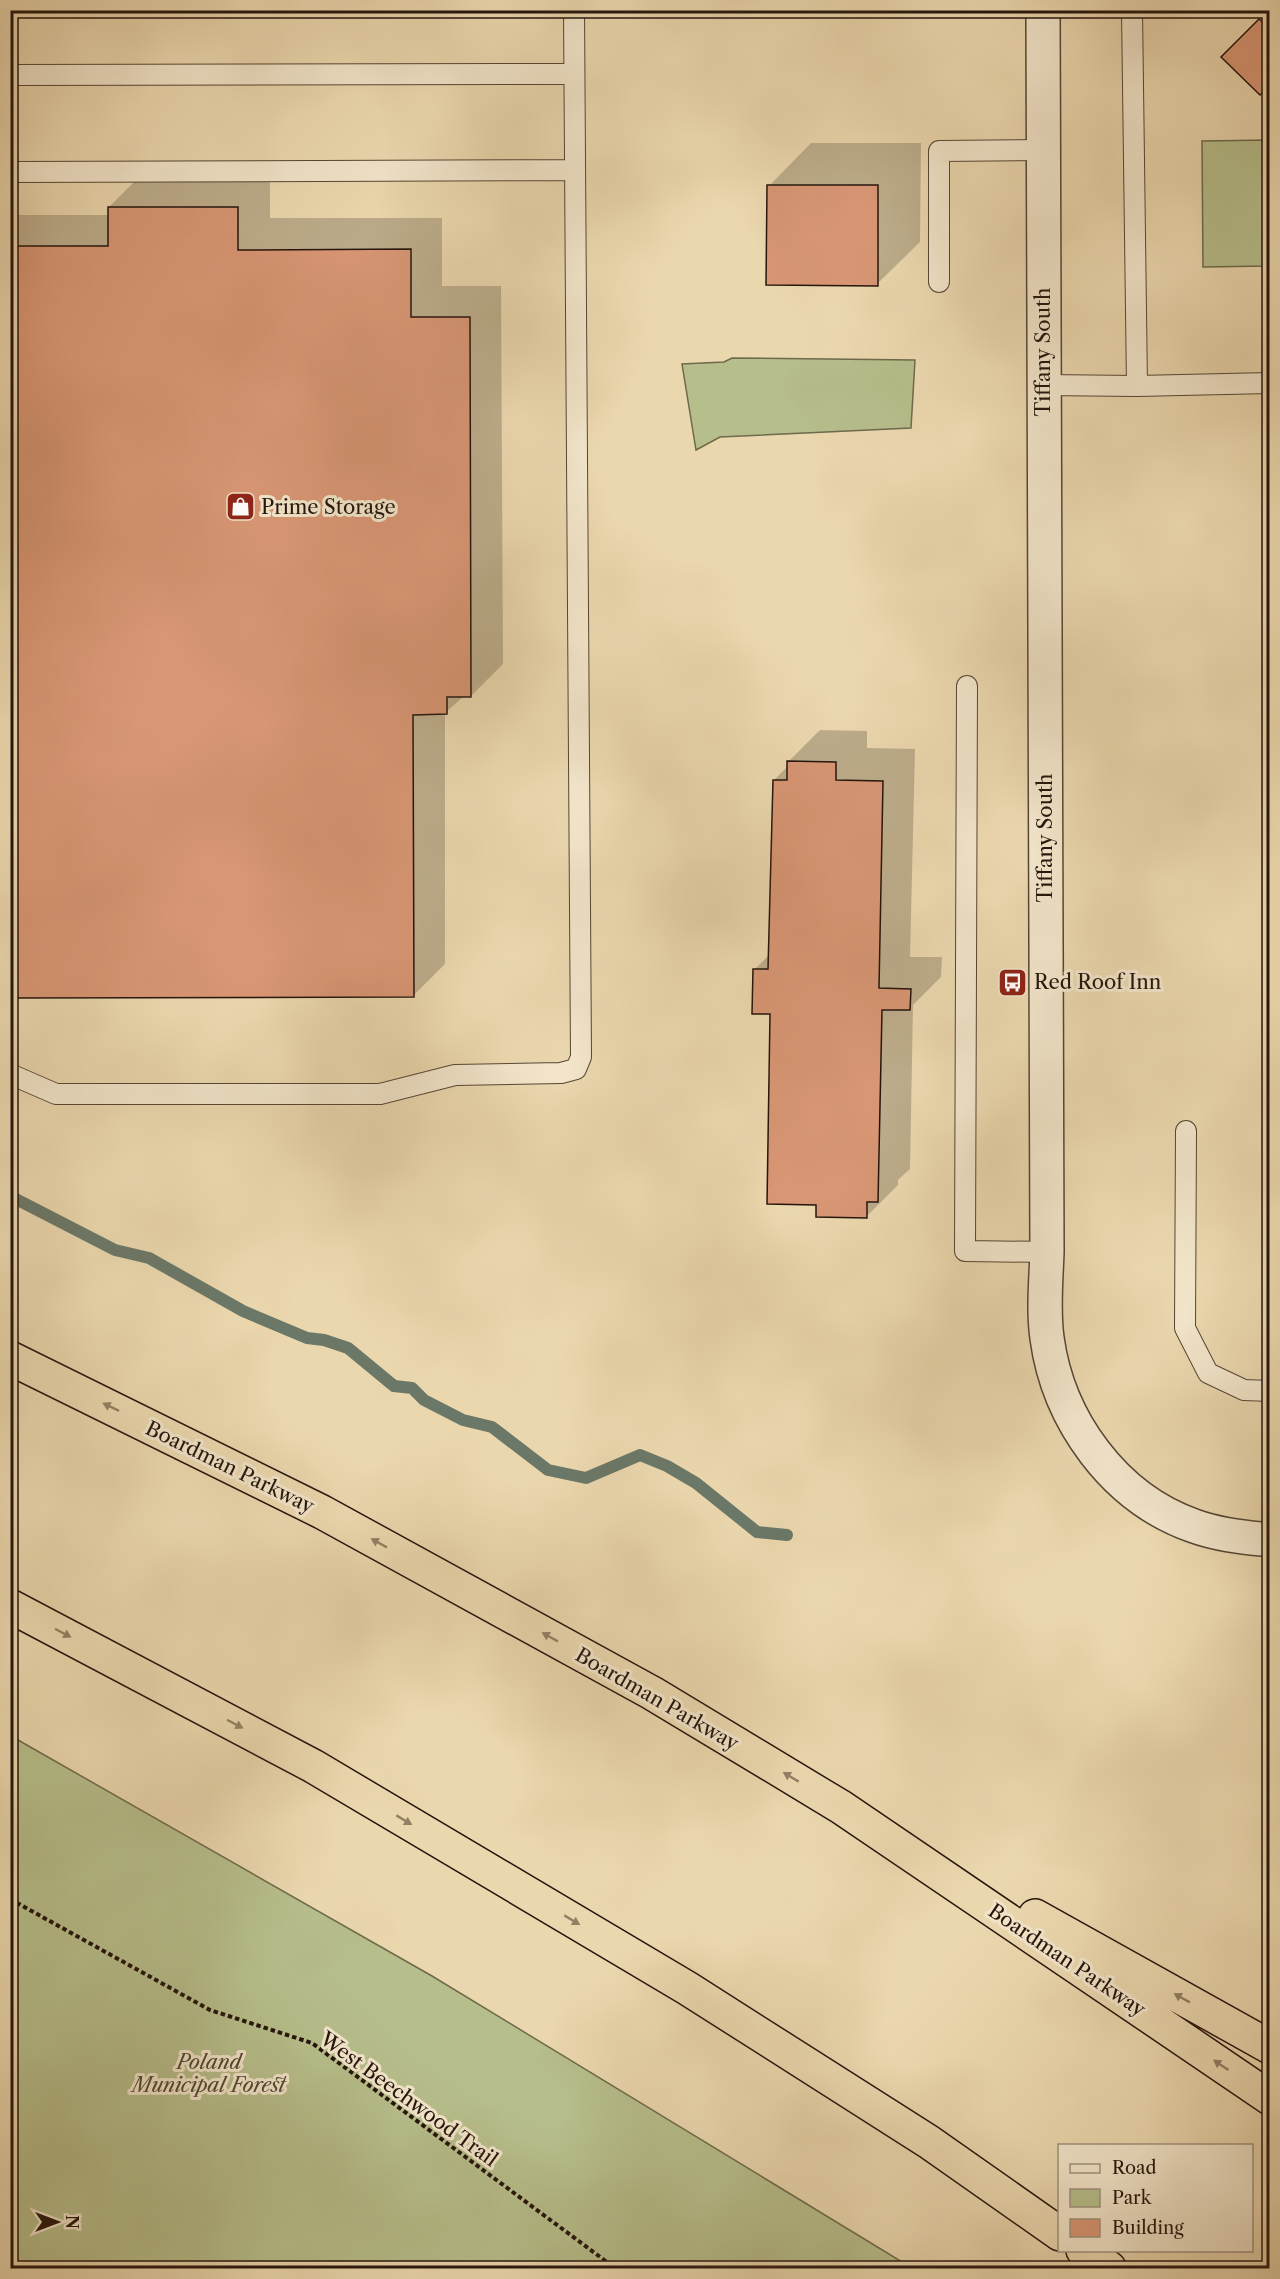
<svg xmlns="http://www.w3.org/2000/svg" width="1280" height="2279" font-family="'Libre Caslon Text',serif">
  <rect width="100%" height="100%" fill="#ebd7ae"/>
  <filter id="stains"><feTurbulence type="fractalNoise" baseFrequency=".00333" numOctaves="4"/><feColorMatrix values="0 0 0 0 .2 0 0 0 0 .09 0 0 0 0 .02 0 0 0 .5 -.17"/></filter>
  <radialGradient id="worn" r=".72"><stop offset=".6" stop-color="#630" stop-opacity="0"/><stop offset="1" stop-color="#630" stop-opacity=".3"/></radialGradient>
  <!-- green -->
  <path fill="#b6be8b" stroke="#6e6a4c" stroke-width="1.5" d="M 1269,140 L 1269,266 L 1203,267 L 1202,141 Z
    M 732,358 L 915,360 L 911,428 L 720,437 L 696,450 L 682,364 L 724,362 Z
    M 11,1736 L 432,1976 L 912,2268 L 11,2268 Z"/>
  <!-- shadow -->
  <path fill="#0003" d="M 1269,10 L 1270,10 L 1270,84 L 1223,57 Z
    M 811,143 L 921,143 L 920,242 L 877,284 L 769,186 Z
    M 141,175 L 270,175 L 270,218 L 442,218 L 442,286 L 501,286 L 503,664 L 471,696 L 464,696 L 445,713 L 445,964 L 413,996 L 10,997 L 10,215 L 109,215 L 109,207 Z
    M 820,730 L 867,731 L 867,748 L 915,749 L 910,957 L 942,957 L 941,977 L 913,1005 L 910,1169 L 898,1180 L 898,1185 L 866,1217 L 818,1204 L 772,1013 L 754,970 L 770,954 L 774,780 L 788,766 L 788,762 Z"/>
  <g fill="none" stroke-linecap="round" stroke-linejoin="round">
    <!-- stream -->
    <path stroke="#6b7868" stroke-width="12" d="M 10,1196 L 115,1250 L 149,1258 L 243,1311 L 307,1338 L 324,1340 L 348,1348 L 394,1386 L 412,1388 L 424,1400 L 463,1420 L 492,1427 L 548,1470 L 586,1478 L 640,1455 L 667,1466 L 696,1483 L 757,1532 L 787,1535"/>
  </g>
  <!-- building -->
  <path fill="#d89674" stroke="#25150c" stroke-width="1.5" d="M 1259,19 L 1270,29 L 1270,86 L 1260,95 L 1221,57 Z
    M 767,185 L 878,185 L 878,286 L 766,285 Z
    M 108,207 L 238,207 L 238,250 L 411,249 L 411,317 L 470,317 L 471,697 L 447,697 L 447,714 L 413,715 L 414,997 L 10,998 L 10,246 L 108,246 Z
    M 787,761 L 836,762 L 836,780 L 883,781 L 879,988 L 911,989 L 910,1010 L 882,1010 L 878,1202 L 867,1202 L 867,1218 L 816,1217 L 816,1205 L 767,1204 L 770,1014 L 752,1014 L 753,969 L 768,969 L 773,780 L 787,780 Z
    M 1270,1236 L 1270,1322 L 1265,1322 L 1264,1237 Z"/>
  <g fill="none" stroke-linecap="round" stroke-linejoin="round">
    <defs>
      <path id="service" d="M 10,75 L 574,74
        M 10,172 L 574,170
        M 939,282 L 939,151 L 1043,150
        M 1043,385 L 1137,386 L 1132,10
        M 1137,386 L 1270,383
        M 967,686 L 965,1251 L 1047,1252
        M 10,1074 L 56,1094 L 380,1094 L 455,1075 L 561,1073 L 576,1069 L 581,1057 L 574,10
        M 1186,1131 L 1185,1328 L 1208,1373 L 1244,1390 L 1270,1391"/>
      <path id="minor" d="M 1043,10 L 1047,1252 C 1046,1281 1043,1310 1047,1338 C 1058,1420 1114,1498 1194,1526 C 1219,1535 1243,1537 1270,1540"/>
      <path id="motorway" d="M 10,1358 L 322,1512 L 652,1693 L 841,1807 L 1270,2098
        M 10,1606 L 313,1766 L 687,1988 L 929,2142 L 1060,2234
        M 1035,1916 L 1270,2047
        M 1083,2250 L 1109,2268"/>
    </defs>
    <!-- service casing -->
    <use href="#service" stroke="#564634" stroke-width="22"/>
    <!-- minor casing -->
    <use href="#minor" stroke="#564634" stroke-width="36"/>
    <!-- motorway casing -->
    <use href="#motorway" stroke="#25150c" stroke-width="36"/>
    <!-- path -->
    <path stroke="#25150c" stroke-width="4" stroke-dasharray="4.5 3" stroke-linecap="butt" d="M 10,1899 L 210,2010 L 312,2043 L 615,2268"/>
    <!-- service -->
    <use href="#service" stroke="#f2e5ca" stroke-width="20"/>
    <!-- minor -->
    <use href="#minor" stroke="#f2e5ca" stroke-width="33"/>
    <!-- motorway -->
    <use href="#motorway" stroke="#ebd7ae" stroke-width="33"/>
  </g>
  <!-- one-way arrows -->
  <defs><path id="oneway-solid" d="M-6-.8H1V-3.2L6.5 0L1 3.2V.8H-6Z" transform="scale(1.5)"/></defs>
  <g fill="#928065">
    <use href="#oneway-solid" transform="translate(111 1407) rotate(-154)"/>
    <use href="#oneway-solid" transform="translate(379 1543) rotate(-151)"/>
    <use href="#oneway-solid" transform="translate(63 1633) rotate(28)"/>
    <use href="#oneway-solid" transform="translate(550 1637) rotate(-151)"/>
    <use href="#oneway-solid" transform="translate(235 1724) rotate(28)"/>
    <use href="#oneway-solid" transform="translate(791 1777) rotate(-149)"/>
    <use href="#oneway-solid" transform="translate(404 1820) rotate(31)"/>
    <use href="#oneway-solid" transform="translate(572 1920) rotate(31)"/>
    <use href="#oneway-solid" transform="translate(1182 1998) rotate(-151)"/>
    <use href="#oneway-solid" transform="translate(1221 2065) rotate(-146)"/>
  </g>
  <!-- icons -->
  <defs>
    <symbol id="shop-square" viewBox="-11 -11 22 22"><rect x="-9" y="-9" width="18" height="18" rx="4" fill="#8f2418" stroke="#f2e5ca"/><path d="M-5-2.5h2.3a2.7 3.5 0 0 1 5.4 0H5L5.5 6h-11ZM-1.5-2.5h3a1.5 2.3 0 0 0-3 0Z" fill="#fff"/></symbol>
    <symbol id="bus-square" viewBox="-11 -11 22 22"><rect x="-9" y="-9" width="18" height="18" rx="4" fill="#8f2418" stroke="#f2e5ca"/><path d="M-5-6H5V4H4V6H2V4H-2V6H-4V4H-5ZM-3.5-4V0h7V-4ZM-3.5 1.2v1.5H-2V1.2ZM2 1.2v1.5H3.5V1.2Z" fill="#fff"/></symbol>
  </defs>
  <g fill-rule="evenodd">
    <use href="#shop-square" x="224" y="490" width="33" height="33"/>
    <use href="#bus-square" x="996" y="966" width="33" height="33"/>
  </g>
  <g text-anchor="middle" stroke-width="6" stroke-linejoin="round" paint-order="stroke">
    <!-- street labels -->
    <g font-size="20" fill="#25150c" stroke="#f2e5ca">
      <text transform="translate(1043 352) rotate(-90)" y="7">Tiffany South</text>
      <text transform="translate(1045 838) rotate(-90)" y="7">Tiffany South</text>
      <text transform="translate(230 1467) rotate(26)" y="7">Boardman Parkway</text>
      <text transform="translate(657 1699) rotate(30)" y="7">Boardman Parkway</text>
      <text transform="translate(1067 1960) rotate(34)" y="7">Boardman Parkway</text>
      <text transform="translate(409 2099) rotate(36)" y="7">West Beechwood Trail</text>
    </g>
    <!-- poi labels -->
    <g font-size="20" fill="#25150c" stroke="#f2e5ca" text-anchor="start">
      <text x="261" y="514">Prime Storage</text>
      <text x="1034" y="989">Red Roof Inn</text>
    </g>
    <!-- park labels -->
    <g font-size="20" font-style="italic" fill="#504832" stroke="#f2e5ca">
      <text x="209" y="2069">Poland<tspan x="209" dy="23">Municipal Forest</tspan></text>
    </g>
  </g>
  <!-- margin -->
  <rect width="1280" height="2279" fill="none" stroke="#ebd7ae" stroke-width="36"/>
  <rect x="12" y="12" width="1256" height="2255" fill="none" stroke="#25150c" stroke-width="3"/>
  <rect x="18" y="18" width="1244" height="2243" fill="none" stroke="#25150c" stroke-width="1.5"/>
  <!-- legend -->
  <rect x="1058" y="2144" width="195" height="108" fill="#f2e5ca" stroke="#a0927e" stroke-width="1.5"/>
  <rect x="1070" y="2164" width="30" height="9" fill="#f2e5ca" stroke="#a0927e" stroke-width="1.5"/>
  <text x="1112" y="2174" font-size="18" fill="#25150c">Road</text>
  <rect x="1070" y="2189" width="30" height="18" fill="#b6be8b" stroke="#a0927e" stroke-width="1.5"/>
  <text x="1112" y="2204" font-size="18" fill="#25150c">Park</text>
  <rect x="1070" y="2219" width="30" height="18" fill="#d89674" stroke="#a0927e" stroke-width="1.5"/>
  <text x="1112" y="2234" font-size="18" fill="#25150c">Building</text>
  <!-- north arrow -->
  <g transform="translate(57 2222) rotate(90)" stroke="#f2e5ca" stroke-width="4.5" paint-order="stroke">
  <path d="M0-4.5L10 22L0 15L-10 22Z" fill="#25150c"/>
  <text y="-9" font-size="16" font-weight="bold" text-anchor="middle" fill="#25150c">N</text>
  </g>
  <rect width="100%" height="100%" filter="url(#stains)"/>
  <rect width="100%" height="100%" fill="url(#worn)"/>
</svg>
